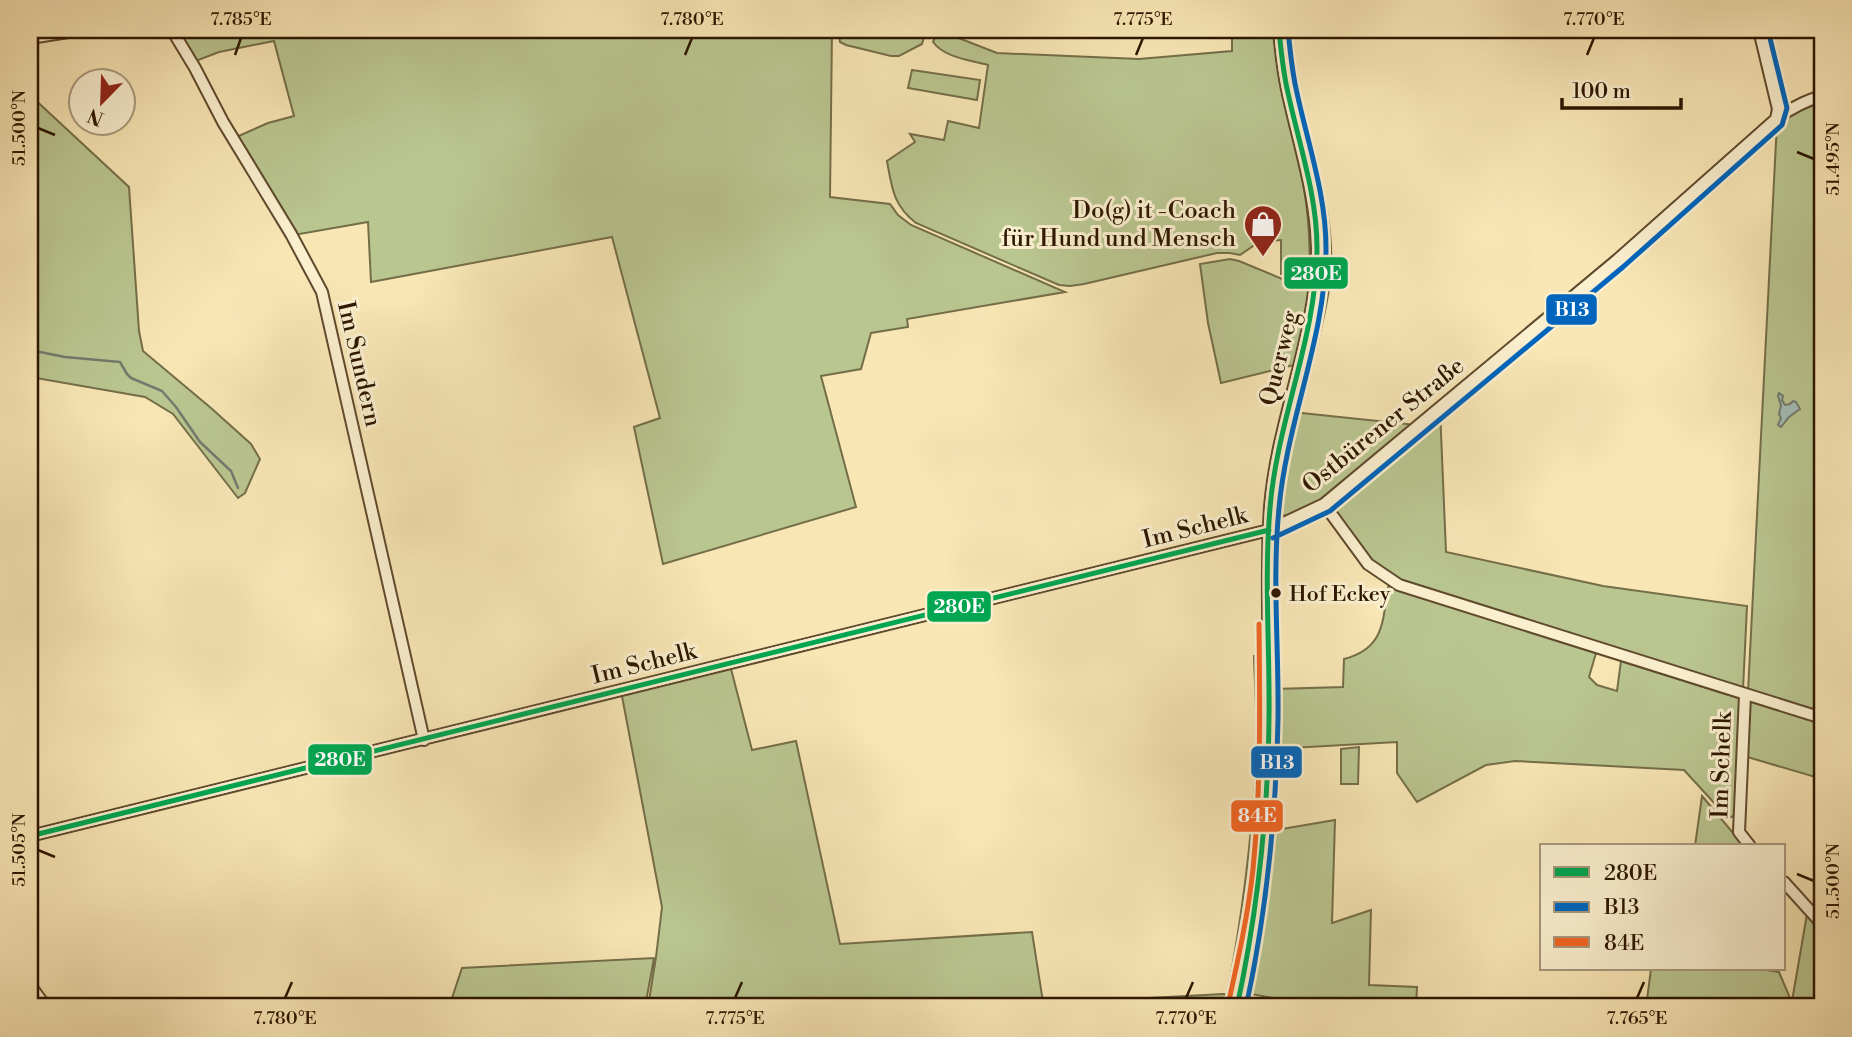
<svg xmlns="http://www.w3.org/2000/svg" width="1852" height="1037" font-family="'Libre Bodoni',serif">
  <rect width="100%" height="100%" fill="#f8e6b5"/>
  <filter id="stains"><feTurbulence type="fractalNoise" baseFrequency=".00286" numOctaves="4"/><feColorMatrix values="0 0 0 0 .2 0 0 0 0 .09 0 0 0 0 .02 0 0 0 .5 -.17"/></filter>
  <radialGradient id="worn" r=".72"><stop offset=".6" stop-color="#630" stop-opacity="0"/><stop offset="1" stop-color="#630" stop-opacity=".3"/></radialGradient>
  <!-- green -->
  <path fill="#bac690" stroke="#746e48" stroke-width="2" d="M 174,30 L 832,30 L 830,197 L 890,204 L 898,215 L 911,225 L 1065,292 L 907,319 L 908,327 L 871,333 L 861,369 L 821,376 L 856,507 L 663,564 L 634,427 L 660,418 L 612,237 L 371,282 L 368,222 L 294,235 L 234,138 L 268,123 L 294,116 L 274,41 L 219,52 L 193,62 Z
    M 840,30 L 886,30 L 924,37 L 922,44 L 899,56 L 891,56 L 846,45 L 840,42 L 839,34 Z
    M 938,30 L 997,53 L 1139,59 L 1232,51 L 1232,30 L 1274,30 C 1277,79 1292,125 1301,173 C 1309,209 1310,245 1310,281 L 1281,274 L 1281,240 L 1259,242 L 1240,255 L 1230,253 L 1217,253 L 1084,284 L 1070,286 L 1059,285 L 916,223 C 893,205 892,188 887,161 L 915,142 L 910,134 L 944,140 L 948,121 L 979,128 L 988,65 C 970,60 945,58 933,42 Z
    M 912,70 L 980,80 L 977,100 L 908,88 Z
    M 30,95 L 129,187 L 139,331 L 143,351 L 211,408 L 251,444 L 260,459 L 245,493 L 238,498 L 173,414 L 145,397 L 30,377 Z
    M 1822,101 L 1822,716 L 1748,692 L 1777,122 L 1796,109 Z
    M 1310,161 L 1317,161 C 1325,197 1333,233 1331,270 C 1330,296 1322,324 1316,350 L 1309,348 L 1322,282 L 1322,235 Z
    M 1230,259 L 1239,261 L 1309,290 L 1304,322 L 1294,365 L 1221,383 L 1208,323 L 1200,264 Z
    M 1440,409 L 1446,552 L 1603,586 L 1747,606 L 1743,690 L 1400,583 L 1370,561 L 1334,513 L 1336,496 Z
    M 1292,412 L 1416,425 L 1334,493 L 1291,517 L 1283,515 L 1276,508 L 1281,459 Z
    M 1389,583 L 1484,614 L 1596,653 L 1589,677 L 1597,685 L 1617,691 L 1621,661 L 1742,699 L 1736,813 L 1732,817 L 1727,817 L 1684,770 L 1515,761 L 1486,765 L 1417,802 L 1397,773 L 1397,742 L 1273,749 L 1274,689 L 1343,687 L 1344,659 C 1386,648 1382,620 1389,583 Z
    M 1254,656 L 1264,656 L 1259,829 L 1249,915 L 1237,991 L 1228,990 C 1242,917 1251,843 1256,768 C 1258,731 1255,693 1254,656 Z
    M 730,665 L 752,750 L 796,741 L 840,944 L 1032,932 L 1043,1002 L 975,1007 L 648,1007 L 656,957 L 662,907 L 621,691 Z
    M 1747,700 L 1822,723 L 1822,779 L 1744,756 Z
    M 1359,747 L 1358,784 L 1341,784 L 1341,749 Z
    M 1702,796 L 1744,846 L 1695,846 Z
    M 1335,820 L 1332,923 L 1371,910 L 1369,985 L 1417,987 L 1416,1007 L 1324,1007 L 1245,993 L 1270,831 Z
    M 1807,914 L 1822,930 L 1822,1007 L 1791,1007 Z
    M 654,958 L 645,1007 L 449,1007 L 462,968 Z
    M 1651,969 L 1760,969 L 1779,972 L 1790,998 L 1788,1007 L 1646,1007 Z
    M 1223,994 L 1230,995 L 1233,1001 L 1231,1007 L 1056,1007 L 1056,1003 Z"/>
  <!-- water -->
  <path fill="#a2bdb8" stroke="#737a6e" stroke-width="2" d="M 1779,393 L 1783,396 L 1782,400 L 1785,405 L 1790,404 L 1793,401 L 1796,402 L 1800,409 L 1789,417 L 1781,427 L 1778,425 L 1781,418 L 1779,414 L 1781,405 L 1778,396 Z"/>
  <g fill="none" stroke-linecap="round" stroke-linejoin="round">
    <!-- stream -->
    <path stroke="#737a6e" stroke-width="2.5" d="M 30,350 L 65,357 L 120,362 L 127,374 L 131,378 L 162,391 L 176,407 L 200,442 L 231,471 L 238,488"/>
    <defs>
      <path id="minor" d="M 172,30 L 195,68 L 223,122 L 291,234 L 322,292 L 424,740
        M 1759,30 L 1778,109 L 1776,119
        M 30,38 L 81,30
        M 1324,504 L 1368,564 L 1399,585 L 1822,718
        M 1745,695 L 1739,832 L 1750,846
        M 30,836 L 1269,530 L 1324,504 L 1617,260 L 1776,119 C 1791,108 1804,101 1822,96
        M 1784,882 L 1822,924
        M 30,985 L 46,1007
        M 1237,1007 C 1250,949 1260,890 1265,830 C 1268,793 1268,756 1269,719 C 1270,648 1265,578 1270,507 C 1277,419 1317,337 1317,248 C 1316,199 1301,151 1290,103 C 1284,79 1281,54 1279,30"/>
    </defs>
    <!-- minor casing -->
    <use href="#minor" stroke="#604a2d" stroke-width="14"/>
    <!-- minor -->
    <use href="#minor" stroke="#faefcf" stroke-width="10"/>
    <defs>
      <path id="bus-1" d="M 30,836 L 1269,530
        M 1237,1007 C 1258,909 1268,819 1269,719 C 1270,649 1264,578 1270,508 C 1277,420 1317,337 1317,248 C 1317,195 1299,144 1288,93 C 1283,72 1281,51 1279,30"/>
      <path id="bus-2" d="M 1273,538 L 1330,511 L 1623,267 L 1782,125 L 1787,108 L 1768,30
        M 1246,1007 C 1267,910 1276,818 1278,719 C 1279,649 1272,578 1279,508 C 1287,420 1326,337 1326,248 C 1326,195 1308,144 1297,93 C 1292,72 1290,51 1288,30"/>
      <path id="bus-3" d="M 1228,1005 C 1238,960 1248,915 1253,869 C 1261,788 1260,706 1259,624"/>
    </defs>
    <!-- bus-1 casing -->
    <use href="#bus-1" stroke="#faefcf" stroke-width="10"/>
    <!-- bus-2 casing -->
    <use href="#bus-2" stroke="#faefcf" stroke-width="10"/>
    <!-- bus-3 casing -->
    <use href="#bus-3" stroke="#faefcf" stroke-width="10"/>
    <!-- bus-1 -->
    <use href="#bus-1" stroke="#00a651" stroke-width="5"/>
    <!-- bus-2 -->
    <use href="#bus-2" stroke="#0065bd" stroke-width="5"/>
    <!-- bus-3 -->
    <use href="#bus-3" stroke="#f26522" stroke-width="5"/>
  </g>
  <!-- ticks -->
  <path fill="none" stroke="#2d1600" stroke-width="2.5" d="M 235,55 L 241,38M 685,55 L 692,38M 1136,55 L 1143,38M 1587,55 L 1594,38M 38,128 L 55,135M 1797,152 L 1814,159M 38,850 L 55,857M 1797,874 L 1814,881M 285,998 L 292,982M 735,998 L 742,982M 1186,998 L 1193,982M 1637,998 L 1644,982"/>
  <!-- icons -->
  <defs>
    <symbol id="shop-pin" viewBox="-11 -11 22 30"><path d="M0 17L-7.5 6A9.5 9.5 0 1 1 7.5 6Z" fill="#8f2418" stroke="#faefcf"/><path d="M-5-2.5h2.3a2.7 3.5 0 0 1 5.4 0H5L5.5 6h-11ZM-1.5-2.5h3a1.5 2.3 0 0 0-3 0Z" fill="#fff"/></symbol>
  </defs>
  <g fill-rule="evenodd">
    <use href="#shop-pin" x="1241" y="202" width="44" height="60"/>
  </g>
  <!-- markers -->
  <circle fill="#2d1600" stroke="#faefcf" stroke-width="2.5" cx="1276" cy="593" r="6"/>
  <g text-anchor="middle" stroke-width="6" stroke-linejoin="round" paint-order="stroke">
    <!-- bus labels -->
    <g font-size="22" fill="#2d1600" stroke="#faefcf" text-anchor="start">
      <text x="1289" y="601">Hof Eckey</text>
    </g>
    <!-- poi labels -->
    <g font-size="24" fill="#2d1600" stroke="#faefcf" text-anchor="end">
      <text x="1236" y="218">Do(g) it -Coach<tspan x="1236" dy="28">für Hund und Mensch</tspan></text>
    </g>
    <!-- street labels -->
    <g font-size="24" fill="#2d1600" stroke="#faefcf">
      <text transform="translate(1279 358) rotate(-76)" y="8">Querweg</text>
      <text transform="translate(360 364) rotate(77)" y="8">Im Sundern</text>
      <text transform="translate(1383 425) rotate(-39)" y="8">Ostbürener Straße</text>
      <text transform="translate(1195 527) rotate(-14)" y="8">Im Schelk</text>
      <text transform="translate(644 663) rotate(-14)" y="8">Im Schelk</text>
      <text transform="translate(1721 765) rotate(-88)" y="8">Im Schelk</text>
    </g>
  </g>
  <g stroke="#faefcf" stroke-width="2.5">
    <rect x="1283" y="256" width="66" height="34" rx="7" fill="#00a651"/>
    <rect x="1545" y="293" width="53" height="33" rx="7" fill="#0065bd"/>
    <rect x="926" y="590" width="66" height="33" rx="7" fill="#00a651"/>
    <rect x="307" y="743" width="66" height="33" rx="7" fill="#00a651"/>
    <rect x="1250" y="745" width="53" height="34" rx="7" fill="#0065bd"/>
    <rect x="1230" y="799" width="54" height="34" rx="7" fill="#f26522"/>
  </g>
  <g font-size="19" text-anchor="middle" font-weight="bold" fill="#fff">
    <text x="1316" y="280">280E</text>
    <text x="1572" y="316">B13</text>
    <text x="959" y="613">280E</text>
    <text x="340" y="766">280E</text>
    <text x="1277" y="769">B13</text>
    <text x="1257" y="822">84E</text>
  </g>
  <!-- margin -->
  <rect width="1852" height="1037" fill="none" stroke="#f8e6b5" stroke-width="77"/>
  <!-- legend -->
  <rect x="1540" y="844" width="245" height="126" fill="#faefcf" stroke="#a8987c" stroke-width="2"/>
  <rect x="1554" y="867" width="35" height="10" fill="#00a651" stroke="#a8987c" stroke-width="2"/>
  <text x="1604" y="880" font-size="21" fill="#2d1600">280E</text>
  <rect x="1554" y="902" width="35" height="10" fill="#0065bd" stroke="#a8987c" stroke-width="2"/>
  <text x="1604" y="914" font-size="21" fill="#2d1600">B13</text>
  <rect x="1554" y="937" width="35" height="10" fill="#f26522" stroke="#a8987c" stroke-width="2"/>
  <text x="1604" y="950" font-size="21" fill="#2d1600">84E</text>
  <!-- north arrow -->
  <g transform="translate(102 102) rotate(203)"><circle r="33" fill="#faefcf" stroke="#a8987c" stroke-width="2"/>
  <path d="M0-5L12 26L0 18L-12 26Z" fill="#8f2418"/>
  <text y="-10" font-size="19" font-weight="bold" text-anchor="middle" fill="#2d1600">N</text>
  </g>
  <!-- scale -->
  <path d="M1562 98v10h119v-10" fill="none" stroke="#2d1600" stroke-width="3.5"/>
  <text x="1572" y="98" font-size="21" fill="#2d1600" stroke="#faefcf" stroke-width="5" paint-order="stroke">100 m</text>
  <rect x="38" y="38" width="1776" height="960" fill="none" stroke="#2d1600" stroke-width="2.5"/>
  <g font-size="18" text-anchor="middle" fill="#2d1600">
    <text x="241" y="25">7.785°E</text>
    <text x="692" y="25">7.780°E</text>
    <text x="1143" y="25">7.775°E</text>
    <text x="1594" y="25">7.770°E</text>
    <text transform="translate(19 128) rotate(-90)" y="6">51.500°N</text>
    <text transform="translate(1833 159) rotate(-90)" y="6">51.495°N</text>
    <text transform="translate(19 850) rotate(-90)" y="6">51.505°N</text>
    <text transform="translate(1833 881) rotate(-90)" y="6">51.500°N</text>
    <text x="285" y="1024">7.780°E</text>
    <text x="735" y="1024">7.775°E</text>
    <text x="1186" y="1024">7.770°E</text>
    <text x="1637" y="1024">7.765°E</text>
  </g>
  <rect width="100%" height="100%" filter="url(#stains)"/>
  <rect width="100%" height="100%" fill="url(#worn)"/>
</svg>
